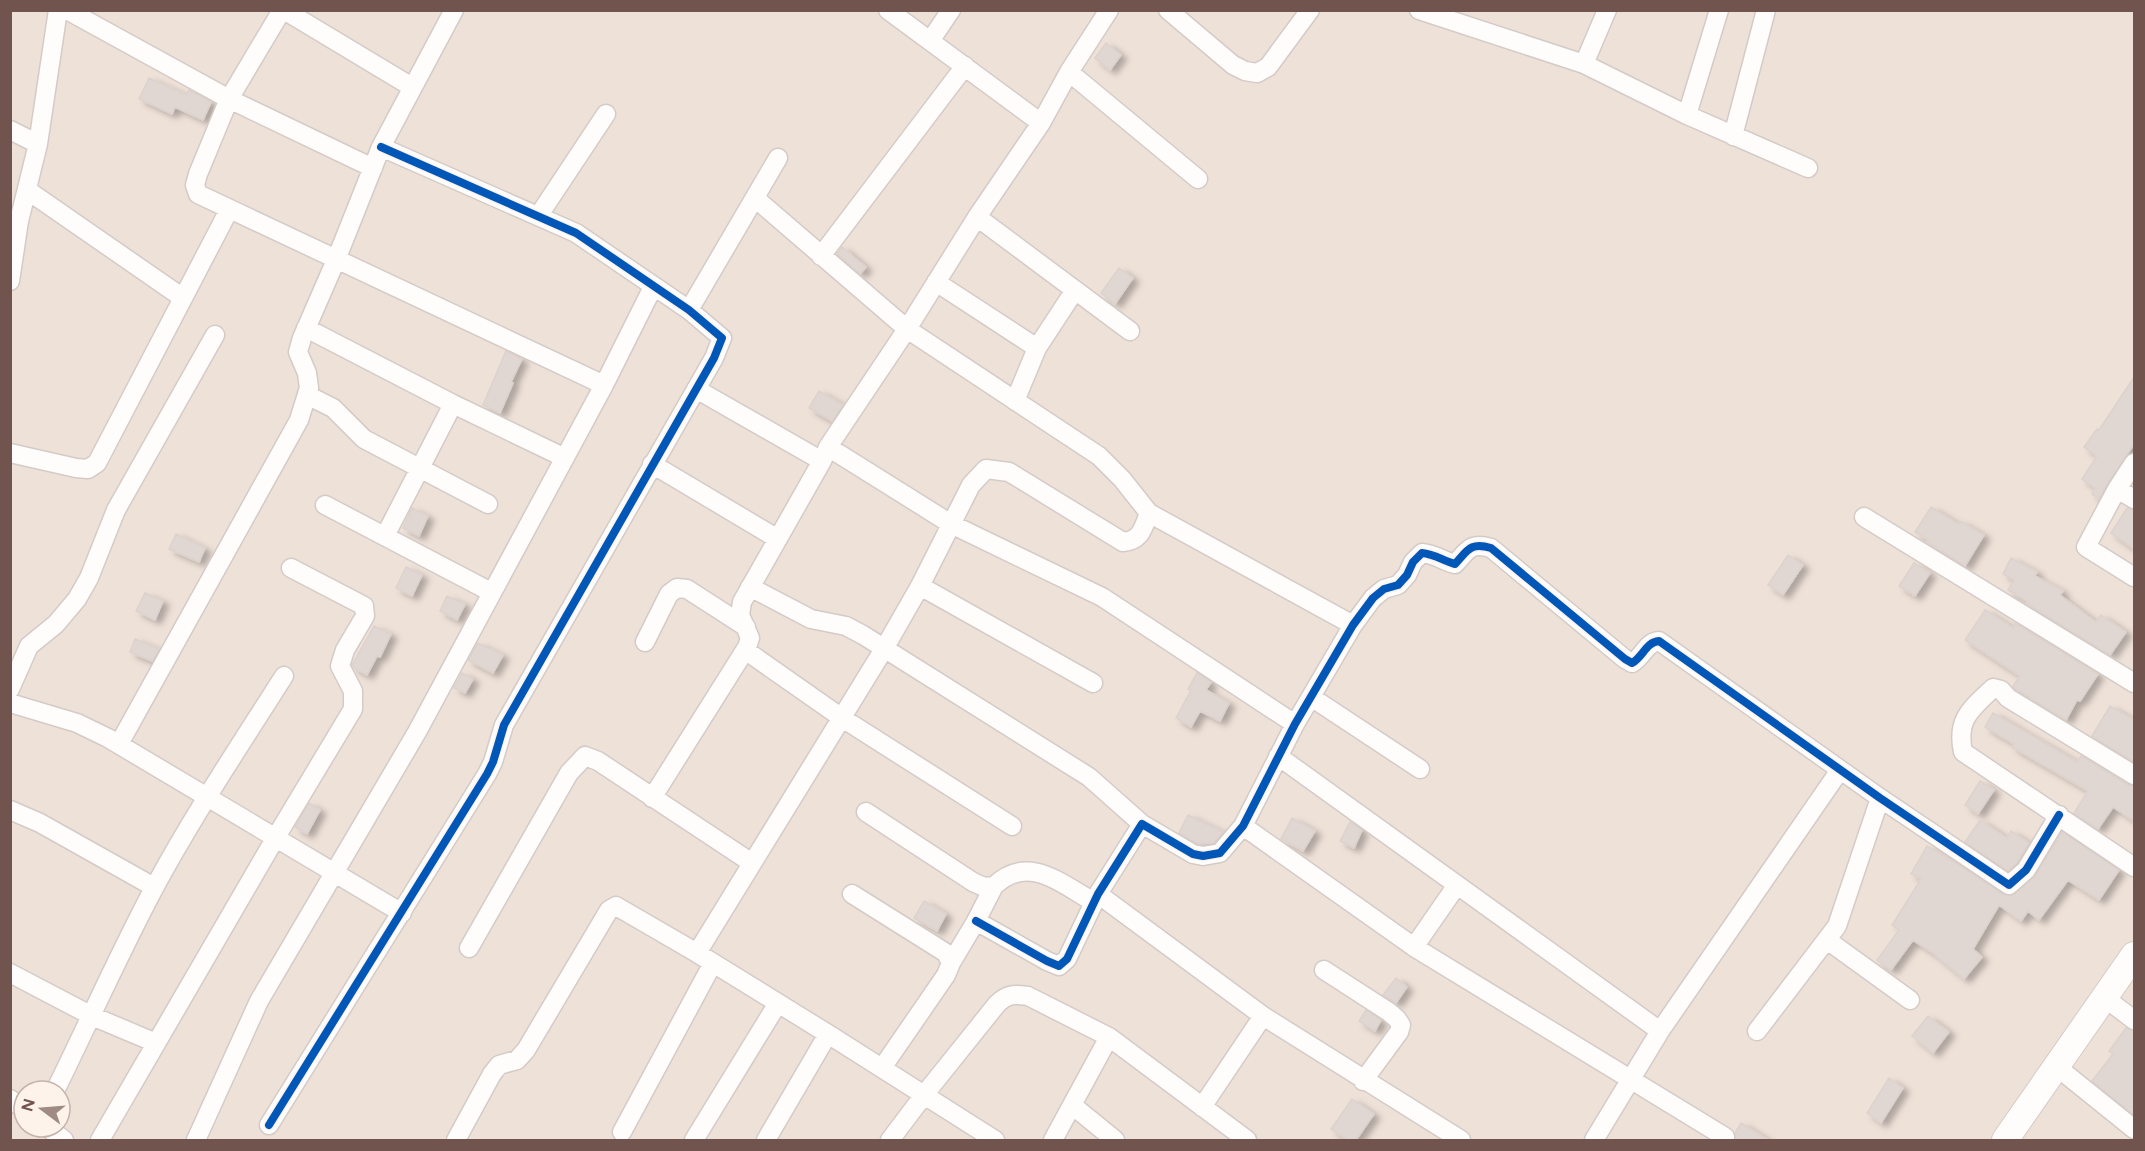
<svg xmlns="http://www.w3.org/2000/svg" width="2145" height="1151" font-family="Figtree,sans-serif">
  <defs>
    <filter id="shadow"><feDropShadow dx="6" dy="4" stdDeviation="3" flood-color="#0004"/></filter>
  </defs>
  <rect width="100%" height="100%" fill="#f5efea"/>
  <!-- residential -->
  <path fill="#eee1d8" fill-rule="evenodd" d="M 10,11 L 2134,11 L 2134,1140 L 11,1140 ZM 24,1091 L 60,1091 L 60,1127 L 24,1127 Z"/>
  <!-- building -->
  <path fill="#e1d7d2" stroke="#ddd2cd" stroke-width="1.5" filter="url(#shadow)" d="M 1106,43 L 1121,55 L 1110,70 L 1095,58 Z
    M 149,78 L 186,95 L 189,90 L 211,102 L 203,120 L 175,107 L 172,114 L 139,99 Z
    M 842,247 L 866,267 L 860,274 L 837,254 Z
    M 1119,268 L 1133,278 L 1115,304 L 1101,293 Z
    M 506,351 L 522,359 L 511,382 L 513,383 L 500,413 L 483,405 Z
    M 2134,377 L 2134,444 L 2108,483 L 2099,499 L 2092,494 L 2095,488 L 2082,479 L 2097,456 L 2084,447 L 2097,429 L 2099,430 Z
    M 819,391 L 843,405 L 832,421 L 809,408 Z
    M 1931,507 L 1958,524 L 1960,521 L 1984,535 L 1965,566 L 1927,542 L 1928,540 L 1915,532 Z
    M 412,508 L 428,516 L 419,536 L 403,528 Z
    M 2127,508 L 2134,510 L 2134,549 L 2111,533 Z
    M 176,534 L 205,548 L 199,562 L 169,549 Z
    M 1788,555 L 1803,565 L 1783,595 L 1768,585 Z
    M 2011,558 L 2037,572 L 2035,576 L 2063,591 L 2060,595 L 2096,622 L 2101,615 L 2126,632 L 2110,655 L 2026,603 L 2027,601 L 2008,590 L 2014,580 L 2003,574 Z
    M 1914,563 L 1930,573 L 1915,596 L 1899,586 Z
    M 406,567 L 422,575 L 412,596 L 396,588 Z
    M 145,593 L 163,601 L 155,620 L 136,611 Z
    M 447,596 L 465,604 L 457,620 L 440,611 Z
    M 1985,610 L 2013,628 L 2015,623 L 2098,674 L 2080,701 L 2077,700 L 2066,720 L 2015,689 L 2013,686 L 2020,676 L 1965,640 Z
    M 374,626 L 391,634 L 380,657 L 377,656 L 367,675 L 354,668 L 352,665 Z
    M 135,639 L 159,649 L 152,661 L 130,652 Z
    M 478,643 L 503,655 L 493,673 L 468,660 Z
    M 462,673 L 473,679 L 465,693 L 454,688 Z
    M 1197,673 L 1211,682 L 1206,690 L 1229,703 L 1220,721 L 1200,711 L 1191,727 L 1176,718 L 1191,690 L 1188,689 Z
    M 2110,706 L 2134,720 L 2134,762 L 2092,736 Z
    M 1993,713 L 2077,762 L 2081,756 L 2128,785 L 2134,786 L 2134,821 L 2113,807 L 2098,829 L 2074,813 L 2088,791 L 2012,747 L 2014,744 L 1985,727 Z
    M 1980,781 L 1994,790 L 1978,814 L 1965,805 Z
    M 309,803 L 320,810 L 307,834 L 295,827 Z
    M 1188,815 L 1223,832 L 1214,843 L 1199,844 L 1179,833 Z
    M 1292,818 L 1315,831 L 1303,851 L 1281,839 Z
    M 1980,820 L 2007,838 L 2011,831 L 2029,843 L 2017,863 L 2008,871 L 1965,842 Z
    M 1350,822 L 1362,830 L 1354,848 L 1340,841 Z
    M 2062,832 L 2119,870 L 2099,900 L 2068,880 L 2039,920 L 2028,911 L 2021,921 L 1999,905 L 1973,949 L 1982,957 L 1964,979 L 1933,953 L 1913,940 L 1891,970 L 1877,960 L 1899,930 L 1892,925 L 1921,879 L 1911,874 L 1927,846 L 1953,861 L 2003,894 L 2012,896 L 2035,876 Z
    M 924,901 L 946,914 L 937,931 L 914,918 Z
    M 1396,978 L 1407,987 L 1396,1003 L 1383,995 Z
    M 1366,1010 L 1381,1020 L 1375,1031 L 1359,1021 Z
    M 1928,1016 L 1949,1032 L 1933,1053 L 1912,1036 Z
    M 2126,1028 L 2134,1031 L 2134,1115 L 2092,1081 L 2113,1054 L 2109,1051 Z
    M 1889,1078 L 1903,1088 L 1881,1123 L 1867,1113 Z
    M 1352,1099 L 1374,1114 L 1356,1140 L 1348,1140 L 1331,1129 Z
    M 1741,1123 L 1768,1140 L 1735,1140 L 1735,1133 Z"/>
  <g fill="none" stroke-linecap="round" stroke-linejoin="round">
    <defs>
      <path id="minor" d="M 67,10 L 229,99 L 373,168
        M 282,10 L 229,99 L 198,174 L 195,185 L 198,194 L 604,385
        M 284,10 L 412,87
        M 888,10 L 1041,123
        M 1168,10 L 1233,65 L 1245,71 L 1257,73 L 1268,67 L 1310,10
        M 1419,10 L 1584,64 L 1687,115 L 1808,168
        M 930,41 L 951,10
        M 1584,64 L 1607,10
        M 1069,72 L 1198,179
        M 1687,115 L 1719,10
        M 10,130 L 38,144
        M 1733,136 L 1766,10
        M 27,190 L 183,298
        M 755,198 L 907,329 L 1099,456 L 1122,479 L 1149,513 L 1353,625
        M 539,215 L 606,114
        M 977,217 L 1130,331
        M 821,256 L 965,66
        M 10,281 L 19,221 L 38,144 L 58,10
        M 936,282 L 1037,348
        M 689,310 L 778,158
        M 306,328 L 453,404 L 563,457
        M 696,389 L 822,461
        M 307,395 L 333,408 L 364,439 L 488,504
        M 1015,401 L 1037,348 L 1075,290
        M 828,447 L 951,524 L 1102,597 L 1295,724
        M 10,453 L 76,468 L 88,469 L 97,463 L 229,210
        M 2134,463 L 2117,489 L 2086,547 L 2134,577
        M 652,464 L 778,539
        M 2117,489 L 2134,499
        M 325,505 L 491,592
        M 1864,517 L 2134,683
        M 385,536 L 453,404
        M 920,586 L 1093,683
        M 750,587 L 811,619 L 846,626 L 863,635 L 1089,777 L 1142,824
        M 645,642 L 669,594 L 677,588 L 687,589 L 746,627
        M 745,650 L 842,718 L 1012,826
        M 10,689 L 29,646 L 56,624 L 77,599 L 89,578 L 116,510 L 215,335
        M 1311,697 L 1420,769
        M 10,703 L 77,723 L 108,738 L 402,913
        M 119,744 L 299,420 L 309,388 L 307,373 L 298,352 L 302,338 L 336,260 L 381,147 L 454,10
        M 1278,756 L 1660,1031
        M 2134,775 L 2008,698 L 2001,690 L 1993,688 C 1971,709 1956,719 1963,752 L 2134,867
        M 652,798 L 747,647 L 750,638 L 740,615 L 742,602 L 822,461 L 828,447 L 907,329 L 977,217 L 1041,123 L 1069,72 L 1109,10
        M 10,810 L 40,823 L 154,887
        M 866,812 L 973,882 L 984,887 L 994,886 C 1028,853 1061,884 1094,902
        M 1243,826 L 1414,947 L 1725,1137
        M 852,894 L 946,953 L 951,963 L 946,975 L 882,1068
        M 1098,894 L 1263,1016 L 1461,1140
        M 976,921 L 1047,961 L 1059,966 L 1067,959 L 1098,894 L 1142,824 L 1193,854 L 1203,856 L 1220,853 L 1243,826 L 1295,724 L 1353,625 L 1373,598 L 1384,589 L 1398,585 L 1407,575 L 1413,562 L 1422,553 C 1435,554 1443,561 1455,564 C 1468,550 1470,542 1491,548 L 1625,659 L 1632,663 C 1643,657 1646,642 1659,641 L 1880,798 L 2009,885 L 2026,870 L 2059,815
        M 1827,940 L 1910,1000
        M 1414,947 L 1457,885
        M 469,948 L 569,773 L 585,756 L 598,761 L 752,863
        M 697,953 L 884,649 L 920,586 L 971,485 L 986,469 L 1009,472 L 1123,542 C 1141,541 1143,528 1149,513
        M 951,963 L 976,921 L 994,886
        M 1324,970 L 1389,1012 L 1397,1019 L 1401,1025 L 1399,1032 L 1363,1081
        M 10,973 L 92,1016 L 156,1043
        M 2105,998 L 2134,1020
        M 1757,1031 L 1837,926 L 1880,798
        M 2057,1067 L 2134,1129
        M 55,1091 C 88,1024 118,956 153,890 C 192,817 239,747 284,676
        M 10,1099 L 24,1109
        M 1072,1105 L 1115,1140
        M 1202,1107 L 1263,1016
        M 269,1125 L 487,774 L 493,762 L 504,725 L 714,358 L 722,338 L 689,310 L 576,233 L 381,147
        M 47,1127 L 64,1140
        M 622,1132 L 713,963
        M 100,1140 L 276,837 L 353,709 L 353,691 L 340,666 L 345,650 L 365,616 L 364,606 L 291,568
        M 196,1140 L 259,1001 L 417,732 L 604,385 L 653,287
        M 456,1140 L 492,1074 L 499,1065 L 517,1060 L 526,1050 L 609,910 L 616,906 L 697,953 L 828,1034 L 995,1140
        M 694,1140 L 778,1003
        M 766,1140 L 828,1034
        M 890,1140 L 924,1095 L 997,1004 C 1007,994 1014,994 1028,996 L 1109,1037 L 1247,1140
        M 1053,1140 L 1109,1037
        M 1594,1140 L 1660,1031 L 1840,770"/>
      <path id="secondary" d="M 2005,1140 L 2134,955"/>
    </defs>
    <!-- minor casing -->
    <use href="#minor" stroke="#d4cbc7" stroke-width="21"/>
    <!-- secondary casing -->
    <use href="#secondary" stroke="#d4cbc6" stroke-width="28"/>
    <!-- minor -->
    <use href="#minor" stroke="#fefdfc" stroke-width="18"/>
    <!-- secondary -->
    <use href="#secondary" stroke="#fefdfc" stroke-width="26"/>
    <defs>
      <path id="cycleway" d="M 976,921 L 1047,961 L 1059,966 L 1067,959 L 1098,894 L 1142,824 L 1193,854 L 1203,856 L 1220,853 L 1243,826 L 1295,724 L 1353,625 L 1373,598 L 1384,589 L 1398,585 L 1407,575 L 1413,562 L 1422,553 C 1435,554 1443,561 1455,564 C 1468,550 1470,542 1491,548 L 1625,659 L 1632,663 C 1643,657 1646,642 1659,641 L 1880,798 L 2009,885 L 2026,870 L 2059,815
        M 269,1125 L 487,774 L 493,762 L 504,725 L 714,358 L 722,338 L 689,310 L 576,233 L 381,147"/>
    </defs>
    <!-- cycleway casing -->
    <use href="#cycleway" stroke="#fdf3eb" stroke-width="11"/>
    <!-- cycleway -->
    <use href="#cycleway" stroke="#0057b8" stroke-width="8"/>
  </g>
  <!-- border -->
  <rect width="2145" height="1151" fill="none" stroke="#70544d" stroke-width="24"/>
  <!-- north arrow -->
  <g transform="translate(42 1109) rotate(286)"><circle r="28" fill="#fdf3eb" stroke="#c5b3ac" stroke-width="1.5"/>
  <path d="M0-4.5L10 22L0 15L-10 22Z" fill="#9f8a84"/>
  <text y="-9" font-size="16" font-weight="bold" text-anchor="middle" fill="#70544d">N</text>
  </g>
</svg>
